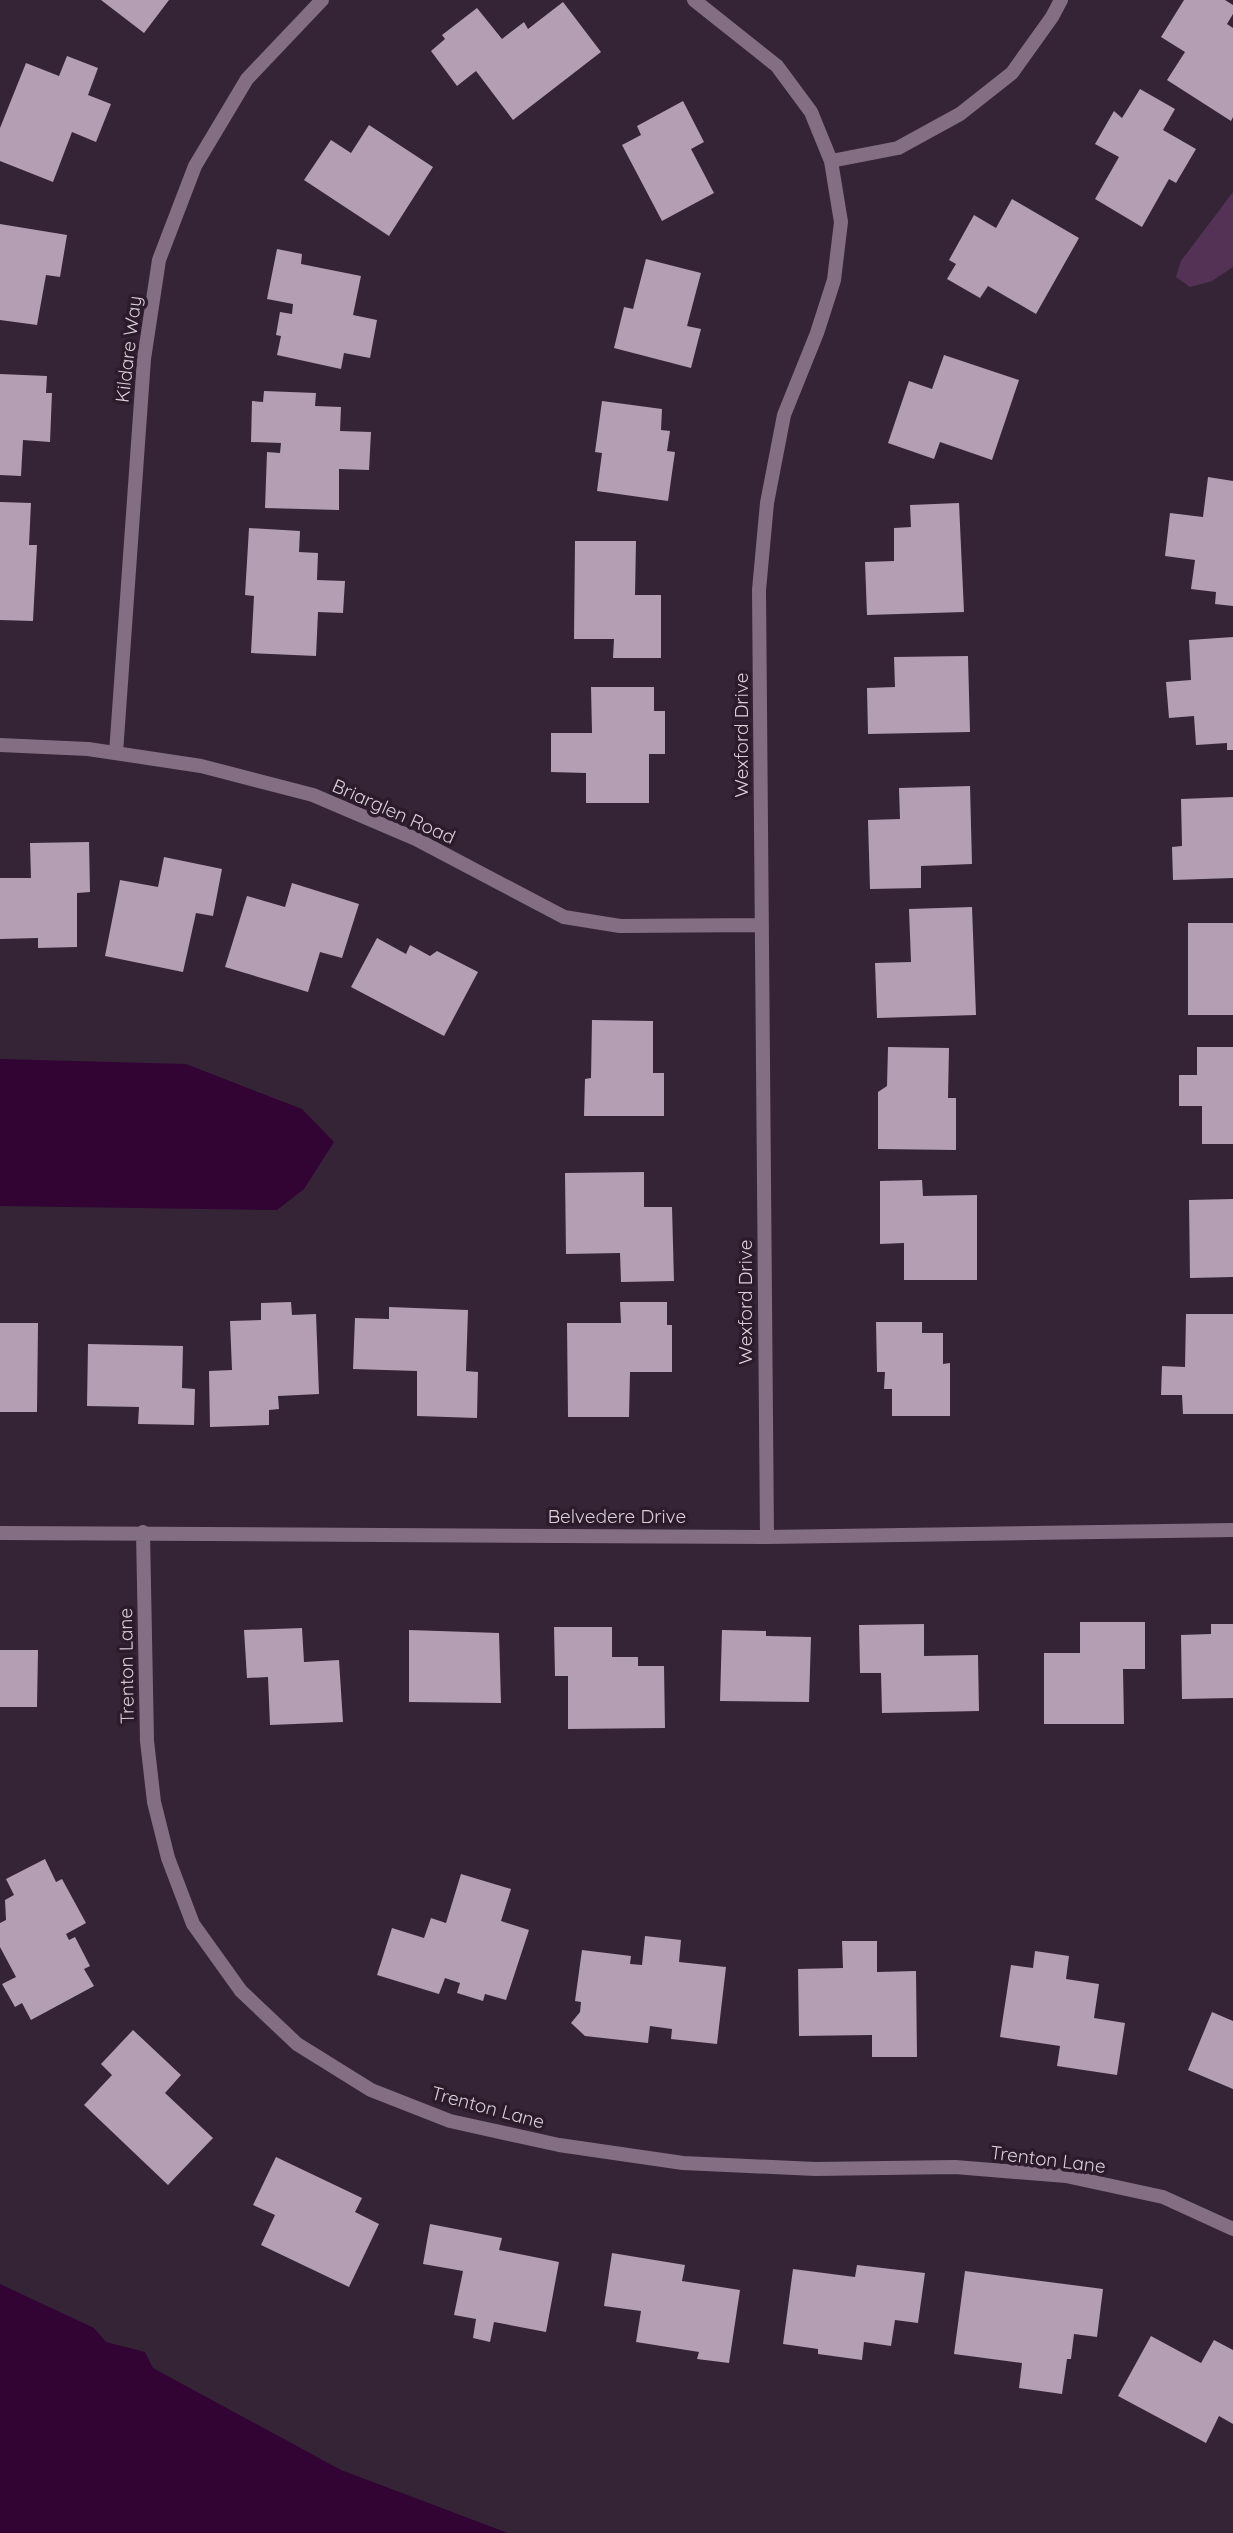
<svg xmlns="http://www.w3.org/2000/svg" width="1233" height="2533" font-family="Quicksand,sans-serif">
  <rect width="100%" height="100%" fill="#352436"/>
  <!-- green -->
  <path fill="#543255" d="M 1233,192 L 1233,267 L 1212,281 L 1190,287 L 1176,277 L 1181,261 Z"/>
  <!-- water -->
  <path fill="#310434" d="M 0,1059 L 186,1064 L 302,1109 L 334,1142 L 304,1189 L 277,1210 L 0,1206 Z
    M 0,2284 L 94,2328 L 106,2342 L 145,2352 L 153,2368 L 341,2470 L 508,2533 L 0,2533 Z"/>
  <!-- building -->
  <path fill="#b39eb3" d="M 101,0 L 169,0 L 144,33 Z
    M 1184,0 L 1225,0 L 1233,5 L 1233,14 L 1227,24 L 1233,28 L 1233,117 L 1231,121 L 1167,80 L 1185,52 L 1161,37 Z
    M 563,2 L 601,52 L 513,120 L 476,71 L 457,86 L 431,51 L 445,39 L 442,35 L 477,8 L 502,39 L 524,22 L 528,29 Z
    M 67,56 L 98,68 L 88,95 L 111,104 L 96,142 L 72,132 L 53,182 L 0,161 L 0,128 L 26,63 L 59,76 Z
    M 1140,89 L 1175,109 L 1163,130 L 1196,149 L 1176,183 L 1169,179 L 1142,227 L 1095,199 L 1119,157 L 1095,144 L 1114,111 L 1122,118 Z
    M 683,101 L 704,142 L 691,149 L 714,193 L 662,221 L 622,145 L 641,135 L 637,126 Z
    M 369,125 L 433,167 L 389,236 L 304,180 L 331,140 L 351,153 Z
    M 1012,199 L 1079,238 L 1036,314 L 988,286 L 980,298 L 947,279 L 956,264 L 949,260 L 974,215 L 996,228 Z
    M 0,224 L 67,235 L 60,277 L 46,275 L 37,325 L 0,320 Z
    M 277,249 L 302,254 L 301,264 L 361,276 L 353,315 L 377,320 L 370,358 L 344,353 L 341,369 L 277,355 L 281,336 L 276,335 L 280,312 L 292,314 L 293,304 L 267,299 Z
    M 646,259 L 701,273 L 687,326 L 701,329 L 691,368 L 614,348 L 624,307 L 633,309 Z
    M 944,355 L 1019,380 L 992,460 L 940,442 L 934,459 L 888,443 L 909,381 L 932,389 Z
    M 0,374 L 47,376 L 46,393 L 52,393 L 50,442 L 23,440 L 21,476 L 0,475 Z
    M 264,391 L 316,393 L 315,406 L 341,407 L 340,431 L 371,432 L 369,470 L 339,469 L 339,510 L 265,508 L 267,452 L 280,453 L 281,443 L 251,442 L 252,401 L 263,402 Z
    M 602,401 L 662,409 L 661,430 L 670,431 L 667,451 L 675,452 L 668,501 L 597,491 L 602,453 L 595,452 Z
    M 1208,477 L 1233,481 L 1233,606 L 1215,604 L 1216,592 L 1191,589 L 1195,560 L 1165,556 L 1170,513 L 1203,517 Z
    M 0,502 L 31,503 L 29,545 L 37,545 L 33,621 L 0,620 Z
    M 959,503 L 964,612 L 867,615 L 865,562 L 894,561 L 894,528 L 911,527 L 910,505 Z
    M 249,528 L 300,531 L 299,552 L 318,553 L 317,580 L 345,581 L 343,613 L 318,612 L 316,656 L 251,653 L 254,596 L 245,595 Z
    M 575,541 L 636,541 L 635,595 L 661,595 L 661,658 L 613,658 L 614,639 L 574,639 Z
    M 1233,637 L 1233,750 L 1227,750 L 1227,743 L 1196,745 L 1194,716 L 1169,718 L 1166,682 L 1191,680 L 1189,640 Z
    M 968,656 L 970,732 L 868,734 L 867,688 L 895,687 L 894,657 Z
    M 591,687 L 654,687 L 654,711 L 665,711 L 665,754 L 649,754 L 649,803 L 586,803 L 586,773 L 551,772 L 551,733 L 592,733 Z
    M 970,786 L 972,864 L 921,866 L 921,888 L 870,889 L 868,820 L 900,819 L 899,788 Z
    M 1233,797 L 1233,878 L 1173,880 L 1172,847 L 1182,846 L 1181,799 Z
    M 89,842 L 90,892 L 77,893 L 77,947 L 38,948 L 38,938 L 0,939 L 0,878 L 31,878 L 30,843 Z
    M 164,857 L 222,869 L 213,916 L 196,913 L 183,972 L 105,956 L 120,880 L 158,887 Z
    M 292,883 L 359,904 L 342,958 L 320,952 L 308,992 L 225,967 L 247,896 L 285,907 Z
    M 972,907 L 976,1015 L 877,1018 L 875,963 L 911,962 L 909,909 Z
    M 1188,923 L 1233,923 L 1233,1015 L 1188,1015 Z
    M 377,938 L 406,954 L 410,945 L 430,956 L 437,951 L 478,972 L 444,1036 L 351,987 Z
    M 592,1020 L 653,1021 L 653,1073 L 664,1073 L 664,1116 L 584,1116 L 585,1079 L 591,1078 Z
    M 888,1047 L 949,1048 L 948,1098 L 956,1098 L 956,1150 L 878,1149 L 878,1092 L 887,1086 Z
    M 1197,1047 L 1233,1047 L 1233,1144 L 1202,1144 L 1202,1106 L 1179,1106 L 1179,1075 L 1197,1075 Z
    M 644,1172 L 644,1207 L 672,1207 L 674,1281 L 621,1282 L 620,1253 L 566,1254 L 565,1173 Z
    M 922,1180 L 923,1196 L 977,1195 L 977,1280 L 904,1280 L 904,1243 L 880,1244 L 880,1181 Z
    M 1233,1199 L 1233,1277 L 1190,1278 L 1189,1200 Z
    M 291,1302 L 292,1315 L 316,1314 L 319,1394 L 278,1396 L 279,1409 L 269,1410 L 269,1425 L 210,1427 L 209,1371 L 232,1370 L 230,1321 L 261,1320 L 261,1303 Z
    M 620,1302 L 667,1302 L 667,1325 L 672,1325 L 672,1372 L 630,1372 L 629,1417 L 568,1417 L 567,1323 L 621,1323 Z
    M 389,1307 L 468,1310 L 466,1371 L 478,1372 L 477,1418 L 417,1416 L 417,1371 L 353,1369 L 355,1318 L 389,1319 Z
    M 1186,1314 L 1233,1314 L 1233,1414 L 1183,1414 L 1182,1395 L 1161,1395 L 1162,1366 L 1185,1367 Z
    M 876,1322 L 922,1322 L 922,1333 L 943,1333 L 943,1364 L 950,1363 L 950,1416 L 892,1416 L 892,1389 L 884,1389 L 885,1372 L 877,1372 Z
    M 0,1323 L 38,1323 L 37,1412 L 0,1412 Z
    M 88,1344 L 183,1346 L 182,1388 L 195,1389 L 194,1425 L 138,1424 L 139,1407 L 87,1406 Z
    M 1080,1622 L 1145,1622 L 1145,1669 L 1123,1669 L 1124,1724 L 1044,1724 L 1044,1653 L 1080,1653 Z
    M 924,1624 L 924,1656 L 978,1655 L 979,1711 L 882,1713 L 881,1673 L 860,1673 L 859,1625 Z
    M 1211,1624 L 1233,1624 L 1233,1698 L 1182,1699 L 1181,1635 L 1211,1634 Z
    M 554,1627 L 612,1627 L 612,1657 L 638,1657 L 638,1666 L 664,1666 L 665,1728 L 568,1729 L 568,1676 L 555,1676 Z
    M 302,1628 L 304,1662 L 339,1660 L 343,1722 L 270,1725 L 268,1677 L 247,1678 L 244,1630 Z
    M 409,1630 L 499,1633 L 501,1703 L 409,1702 Z
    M 722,1630 L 766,1631 L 766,1636 L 811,1637 L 809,1702 L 720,1701 Z
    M 0,1650 L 38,1650 L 37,1707 L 0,1707 Z
    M 45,1859 L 56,1882 L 62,1879 L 86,1923 L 66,1934 L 69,1940 L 75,1937 L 90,1966 L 84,1969 L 94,1986 L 31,2020 L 22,2003 L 15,2007 L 2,1984 L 16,1977 L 0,1947 L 0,1923 L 6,1920 L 5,1900 L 14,1895 L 6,1879 Z
    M 461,1874 L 511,1889 L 501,1921 L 529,1930 L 506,2000 L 485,1994 L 483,2001 L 457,1993 L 460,1983 L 445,1978 L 439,1994 L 377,1975 L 392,1928 L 424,1938 L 431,1918 L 446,1923 Z
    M 645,1936 L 681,1940 L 679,1962 L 726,1967 L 717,2044 L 671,2039 L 672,2029 L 650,2026 L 648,2043 L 585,2036 L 571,2023 L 580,2012 L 581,2002 L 575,2001 L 582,1950 L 631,1956 L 630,1964 L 642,1965 Z
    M 842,1941 L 877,1941 L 877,1972 L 916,1971 L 917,2057 L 872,2057 L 872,2035 L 799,2036 L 798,1969 L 843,1968 Z
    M 1035,1951 L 1069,1956 L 1066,1979 L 1099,1984 L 1094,2018 L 1125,2023 L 1117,2075 L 1057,2066 L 1060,2046 L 1000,2037 L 1011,1965 L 1033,1968 Z
    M 1212,2012 L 1233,2021 L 1233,2089 L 1188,2070 Z
    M 133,2030 L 181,2075 L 165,2093 L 213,2138 L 168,2185 L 84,2105 L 112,2075 L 101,2064 Z
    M 276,2157 L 362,2198 L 355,2212 L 379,2224 L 349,2287 L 261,2245 L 275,2215 L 253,2205 Z
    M 430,2224 L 502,2238 L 499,2250 L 559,2262 L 546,2332 L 494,2322 L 490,2342 L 473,2338 L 476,2319 L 454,2315 L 463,2271 L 423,2264 Z
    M 612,2253 L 685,2265 L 682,2281 L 740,2290 L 729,2363 L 697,2359 L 699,2352 L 636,2342 L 641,2311 L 604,2306 Z
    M 857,2265 L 925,2273 L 918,2323 L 895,2320 L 891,2346 L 864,2342 L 862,2360 L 818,2354 L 818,2349 L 783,2344 L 793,2269 L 855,2277 Z
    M 965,2271 L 1103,2289 L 1097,2337 L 1074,2334 L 1071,2359 L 1067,2359 L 1062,2394 L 1019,2388 L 1022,2363 L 954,2354 Z
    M 1151,2336 L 1201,2363 L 1214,2340 L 1233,2350 L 1233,2424 L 1219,2416 L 1206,2443 L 1118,2396 Z"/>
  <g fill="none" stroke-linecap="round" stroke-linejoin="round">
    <!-- minor -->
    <path stroke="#846e84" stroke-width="14" d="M 694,0 L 777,66 L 811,112 L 831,161 L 841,222 L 834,280 L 817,333 L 784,415 L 767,503 L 759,590 L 767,1537
      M 831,161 L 898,148 L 960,114 L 1012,73 L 1052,17 L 1061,0
      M 0,745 L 88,749 L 201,766 L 313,795 L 416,839 L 564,917 L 620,926 L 762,925
      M 116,753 L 144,359 L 159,260 L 195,166 L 247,79 L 322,0
      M 143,1532 L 147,1741 L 154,1802 L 168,1858 L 193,1924 L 241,1991 L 297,2044 L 371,2090 L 450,2121 L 559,2145 L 683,2163 L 815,2169 L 955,2167 L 1066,2176 L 1163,2197 L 1233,2229
      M 0,1533 L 767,1537 L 1233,1530"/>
  </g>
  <g text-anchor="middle" stroke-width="7" stroke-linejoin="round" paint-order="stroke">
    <!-- street labels -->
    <g font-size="19" fill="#d9ced9" stroke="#2b1b2b">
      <text transform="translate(128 349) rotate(-83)" y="7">Kildare Way</text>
      <text transform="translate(741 735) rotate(-90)" y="7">Wexford Drive</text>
      <text transform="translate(394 811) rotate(24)" y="7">Briarglen Road</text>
      <text transform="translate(745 1302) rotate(-90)" y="7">Wexford Drive</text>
      <text x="617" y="1523">Belvedere Drive</text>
      <text transform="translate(126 1666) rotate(-91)" y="7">Trenton Lane</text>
      <text transform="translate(488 2107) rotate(15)" y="7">Trenton Lane</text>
      <text transform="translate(1048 2159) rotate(7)" y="7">Trenton Lane</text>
    </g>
  </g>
</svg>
